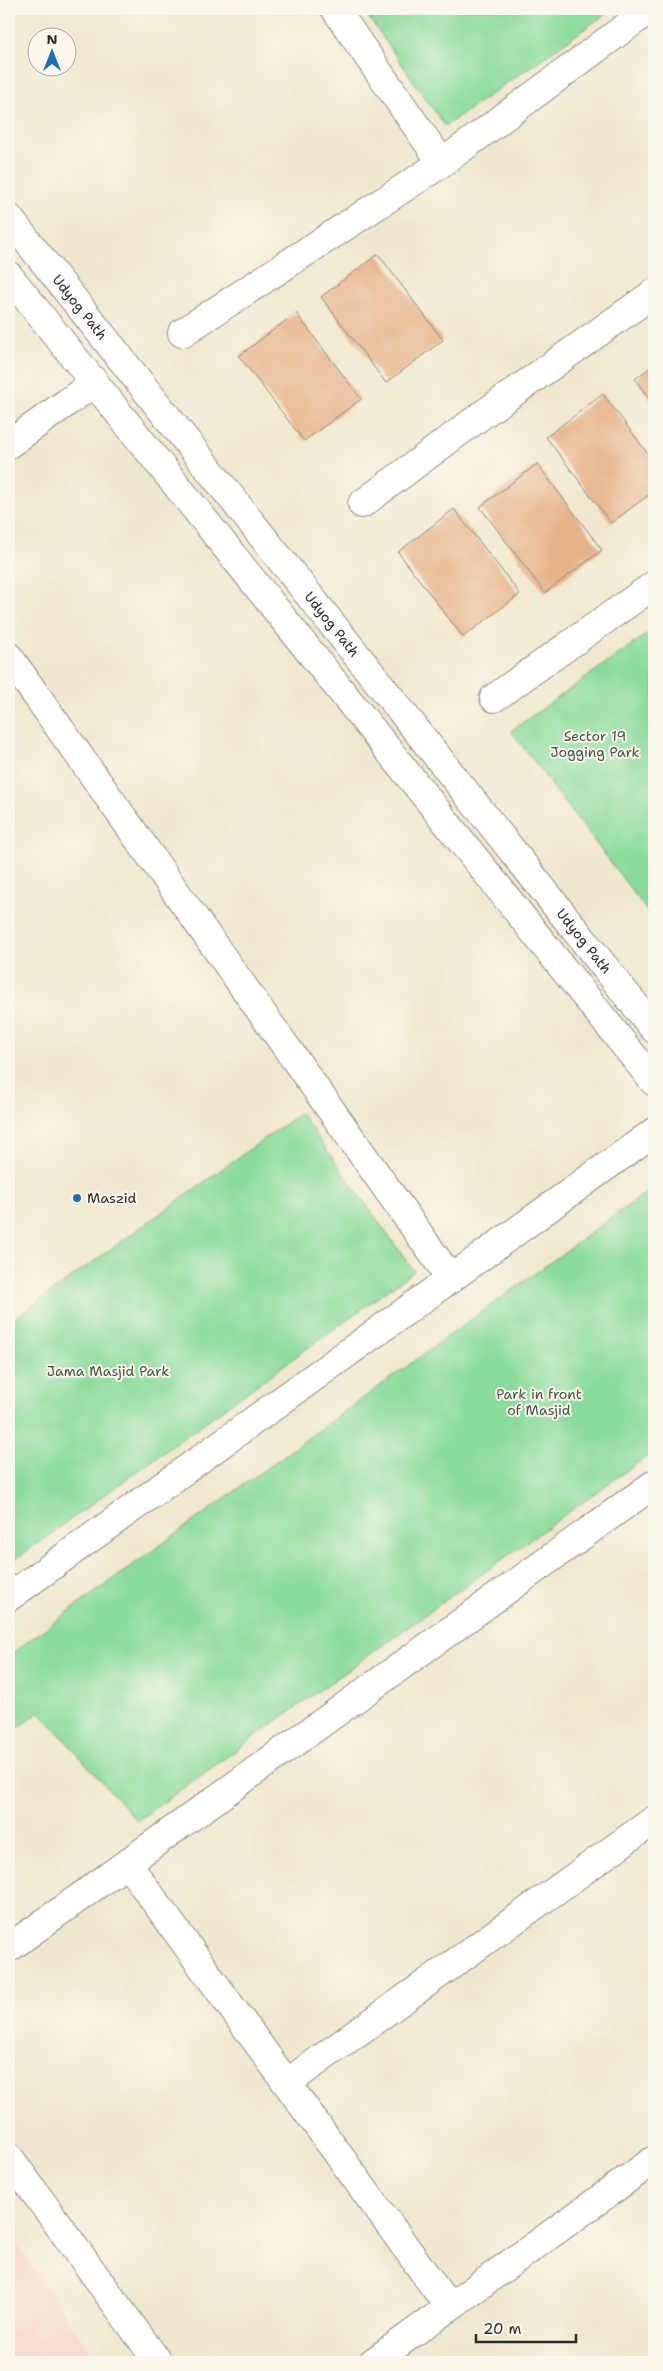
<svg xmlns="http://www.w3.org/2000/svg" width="663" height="2371" font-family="'Shantell Sans',sans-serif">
  <rect width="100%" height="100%" fill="#fbf7ec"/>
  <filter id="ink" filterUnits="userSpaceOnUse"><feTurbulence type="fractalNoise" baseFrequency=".02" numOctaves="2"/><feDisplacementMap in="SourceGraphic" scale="10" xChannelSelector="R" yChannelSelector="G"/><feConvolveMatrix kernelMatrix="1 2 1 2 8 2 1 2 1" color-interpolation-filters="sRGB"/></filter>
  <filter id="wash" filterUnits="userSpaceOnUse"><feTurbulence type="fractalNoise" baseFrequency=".0096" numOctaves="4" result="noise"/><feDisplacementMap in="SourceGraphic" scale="20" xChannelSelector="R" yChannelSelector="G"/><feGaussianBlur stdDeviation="1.12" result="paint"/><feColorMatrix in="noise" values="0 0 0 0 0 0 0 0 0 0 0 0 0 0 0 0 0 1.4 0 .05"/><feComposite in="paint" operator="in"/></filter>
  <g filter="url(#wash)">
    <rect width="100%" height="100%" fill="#f0e8ce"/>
    <!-- built -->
    <path fill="#f5d3c1" d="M 9,2234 L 98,2362 L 9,2362 Z"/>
    <!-- green -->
    <path fill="#8bdc9c" stroke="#5b8464" d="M 363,9 L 613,9 L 445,126 Z
      M 654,629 L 654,920 L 511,731 Z
      M 300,1113 L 414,1271 L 9,1564 L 9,1319 L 11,1321 Z
      M 654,1187 L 654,1451 L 137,1821 L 40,1712 L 9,1734 L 9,1655 Z"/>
    <g id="blocks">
      <!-- building -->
      <path fill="#e6b389" d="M 378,254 L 443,340 L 386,383 L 321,297 Z
        M 296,313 L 361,399 L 304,441 L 239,356 Z
        M 654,365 L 654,405 L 635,379 Z
        M 603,394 L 654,462 L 654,491 L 611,523 L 546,437 Z
        M 537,464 L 602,550 L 545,593 L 480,507 Z
        M 454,509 L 520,594 L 463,637 L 398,552 Z"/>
    </g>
  </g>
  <g filter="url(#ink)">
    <use href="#blocks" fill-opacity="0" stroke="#8e8a7c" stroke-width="1"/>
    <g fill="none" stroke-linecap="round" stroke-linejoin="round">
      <defs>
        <path id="street" d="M 335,9 L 442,163
          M 182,333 L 442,163 L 650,9
          M 9,444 L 94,383 L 94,381
          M 362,504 L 482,415 L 654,293
          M 9,657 L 451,1279
          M 494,698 L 654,585
          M 127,1863 L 449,2307
          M 9,1948 L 654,1484
          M 287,2083 L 654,1820
          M 373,2362 L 654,2160"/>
        <g id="secondary">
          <path id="s1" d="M 9,218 L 654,1029"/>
          <path d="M 9,276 L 654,1082"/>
          <path d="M 9,1597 L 654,1132"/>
          <path d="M 9,2157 L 158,2362"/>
        </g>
      </defs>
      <!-- street casing -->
      <use href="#street" stroke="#8e8a7c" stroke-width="30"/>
      <!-- secondary casing -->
      <use href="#secondary" stroke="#8e8a7c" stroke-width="30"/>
      <!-- street -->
      <use href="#street" stroke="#fff" stroke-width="28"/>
      <!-- secondary -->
      <use href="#secondary" stroke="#fff" stroke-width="28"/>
    </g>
  </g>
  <!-- markers -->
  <circle fill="#1f6fb2" stroke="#fbf7ec" stroke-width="2" cx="77" cy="1198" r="5"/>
  <g text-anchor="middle" stroke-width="4" stroke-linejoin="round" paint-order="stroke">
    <!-- street labels -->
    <g font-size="14" fill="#2b2b2b" stroke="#fbf7ec">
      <text dy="5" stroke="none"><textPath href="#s1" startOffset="114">Udyog Path</textPath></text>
      <text dy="5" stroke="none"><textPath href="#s1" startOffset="519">Udyog Path</textPath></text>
      <text dy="5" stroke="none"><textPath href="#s1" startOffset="924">Udyog Path</textPath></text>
    </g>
    <!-- park labels -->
    <g font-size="14" fill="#435747" stroke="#fbf7ec">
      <text x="595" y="741">Sector 19<tspan x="595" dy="16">Jogging Park</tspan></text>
      <text x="108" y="1376">Jama Masjid Park</text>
      <text x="539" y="1399">Park in front<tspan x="539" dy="16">of Masjid</tspan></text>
    </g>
    <!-- poi labels -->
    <g font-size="14" fill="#2b2b2b" stroke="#fbf7ec" text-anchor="start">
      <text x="87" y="1203">Maszid</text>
    </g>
  </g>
  <!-- margin -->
  <rect width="663" height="2371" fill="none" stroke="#fbf7ec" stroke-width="30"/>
  <!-- north arrow -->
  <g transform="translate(52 52)"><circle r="24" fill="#fbf7ec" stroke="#a8a59f"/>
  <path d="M0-4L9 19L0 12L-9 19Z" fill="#1f6fb2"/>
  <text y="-8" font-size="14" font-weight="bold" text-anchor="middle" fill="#2b2b2b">N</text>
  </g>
  <!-- scale -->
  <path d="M476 2334v8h100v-8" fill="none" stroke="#2b2b2b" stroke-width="2.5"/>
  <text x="483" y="2334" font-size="15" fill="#2b2b2b" stroke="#fbf7ec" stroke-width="4" paint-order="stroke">20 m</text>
</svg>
